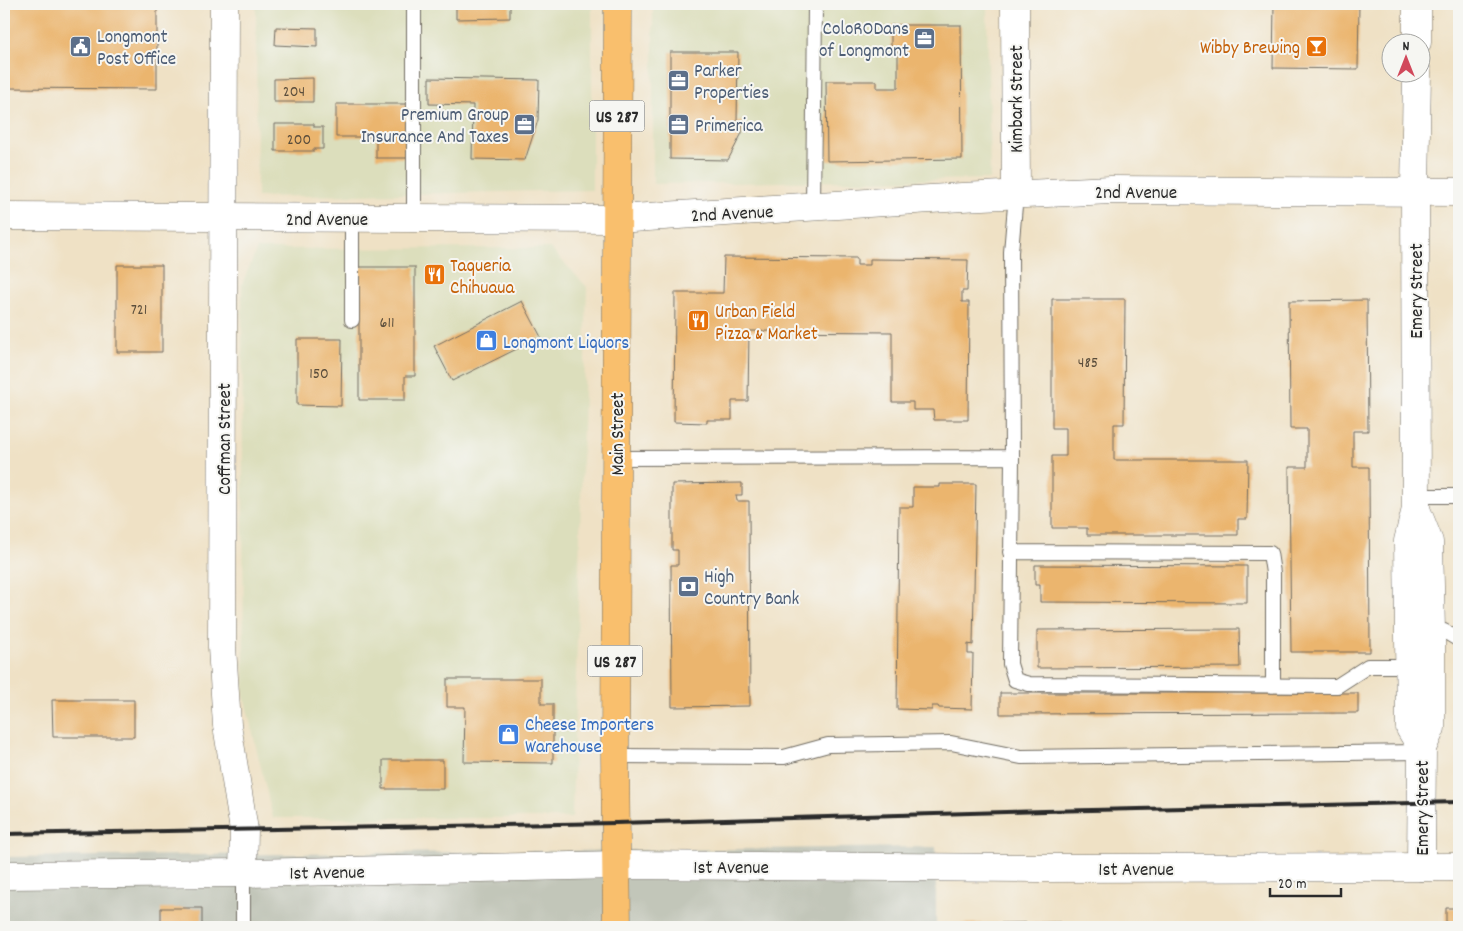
<svg xmlns="http://www.w3.org/2000/svg" width="1463" height="931" font-family="Dekko,sans-serif">
  <rect width="100%" height="100%" fill="#f6f6f2"/>
  <filter id="ink" filterUnits="userSpaceOnUse"><feTurbulence type="fractalNoise" baseFrequency=".02" numOctaves="2"/><feDisplacementMap in="SourceGraphic" scale="10" xChannelSelector="R" yChannelSelector="G"/><feConvolveMatrix kernelMatrix="1 2 1 2 8 2 1 2 1" color-interpolation-filters="sRGB"/></filter>
  <filter id="wash" filterUnits="userSpaceOnUse"><feTurbulence type="fractalNoise" baseFrequency=".0096" numOctaves="4" result="noise"/><feDisplacementMap in="SourceGraphic" scale="20" xChannelSelector="R" yChannelSelector="G"/><feGaussianBlur stdDeviation="1.12" result="paint"/><feColorMatrix in="noise" values="0 0 0 0 0 0 0 0 0 0 0 0 0 0 0 0 0 1.4 0 .05"/><feComposite in="paint" operator="in"/></filter>
  <g filter="url(#wash)">
    <rect width="100%" height="100%" fill="#efe1c5"/>
    <!-- built -->
    <path fill="#dcdebc" d="M 256,4 L 592,4 L 592,190 L 257,197 Z
      M 653,4 L 987,5 L 990,179 L 653,184 Z
      M 550,248 L 587,287 L 572,818 L 273,818 L 244,696 L 242,284 L 257,249 Z"/>
    <!-- industrial -->
    <path fill="#c2c6b9" d="M 936,847 L 936,927 L 4,927 L 4,857 Z"/>
    <g id="blocks">
      <!-- building -->
      <path fill="#ebb56e" d="M 4,4 L 157,4 L 157,89 L 4,88 Z
        M 456,4 L 510,4 L 510,18 L 456,19 Z
        M 1274,4 L 1359,4 L 1358,69 L 1273,68 Z
        M 891,25 L 961,25 L 962,159 L 827,161 L 826,81 L 877,81 L 877,88 L 898,88 L 898,52 L 891,52 Z
        M 276,27 L 317,28 L 317,47 L 275,45 Z
        M 670,52 L 738,52 L 737,122 L 742,121 L 742,133 L 728,160 L 670,159 Z
        M 313,78 L 313,102 L 274,102 L 274,79 Z
        M 429,78 L 539,80 L 538,120 L 525,160 L 472,159 L 473,105 L 429,104 Z
        M 336,104 L 406,104 L 407,158 L 376,158 L 376,137 L 336,137 Z
        M 275,124 L 314,124 L 314,127 L 323,127 L 323,149 L 314,149 L 314,151 L 275,151 Z
        M 724,257 L 857,258 L 857,265 L 870,265 L 870,259 L 968,260 L 967,291 L 962,291 L 962,302 L 969,302 L 968,420 L 934,420 L 933,410 L 913,410 L 913,402 L 892,402 L 892,332 L 749,331 L 748,401 L 732,401 L 732,420 L 707,420 L 707,423 L 674,422 L 675,293 L 723,293 Z
        M 117,265 L 162,265 L 162,352 L 117,352 Z
        M 359,267 L 415,267 L 415,376 L 405,376 L 405,400 L 359,400 Z
        M 1052,299 L 1125,299 L 1124,424 L 1114,424 L 1114,460 L 1248,460 L 1247,519 L 1238,519 L 1238,535 L 1087,535 L 1087,528 L 1052,528 L 1052,456 L 1066,456 L 1066,428 L 1052,428 Z
        M 1367,300 L 1368,431 L 1353,431 L 1353,467 L 1369,467 L 1370,652 L 1291,652 L 1289,467 L 1307,467 L 1307,429 L 1290,429 L 1289,301 Z
        M 522,301 L 541,337 L 452,381 L 434,346 Z
        M 297,339 L 342,339 L 341,406 L 297,405 Z
        M 742,483 L 742,495 L 736,495 L 737,501 L 749,501 L 750,706 L 672,707 L 671,565 L 678,565 L 678,550 L 672,550 L 672,484 Z
        M 940,484 L 976,484 L 973,645 L 968,644 L 968,654 L 973,654 L 972,709 L 939,708 L 938,706 L 932,706 L 932,710 L 897,709 L 899,507 L 913,507 L 913,487 L 940,487 Z
        M 1035,565 L 1247,566 L 1247,603 L 1040,602 L 1040,585 L 1035,585 Z
        M 1239,629 L 1240,667 L 1037,668 L 1037,630 Z
        M 447,679 L 541,679 L 541,704 L 553,704 L 553,763 L 464,762 L 465,707 L 447,707 Z
        M 1000,693 L 1358,693 L 1358,713 L 1000,714 Z
        M 52,700 L 134,700 L 134,737 L 53,737 Z
        M 383,760 L 443,760 L 443,789 L 383,789 Z
        M 161,908 L 202,908 L 202,927 L 161,927 Z
        M 1446,908 L 1459,908 L 1459,927 L 1446,927 Z
        M 1061,922 L 1061,927 L 951,927 L 951,924 Z"/>
    </g>
  </g>
  <g filter="url(#ink)">
    <use href="#blocks" fill-opacity="0" stroke="#706b61" stroke-width="1"/>
    <g fill="none" stroke-linecap="round" stroke-linejoin="round">
      <defs>
        <path id="service" d="M 414,4 L 414,218
          M 1016,194 L 1011,252 L 1012,457 L 1010,664 L 1015,680 L 1029,684 L 1337,686 L 1368,666 L 1410,666
          M 813,207 L 815,4
          M 352,320 L 352,218
          M 616,458 L 1012,457
          M 1416,496 L 1459,496
          M 1010,552 L 1270,553 L 1273,573 L 1273,686
          M 1431,631 L 1444,631 L 1459,640
          M 615,756 L 784,757 L 828,745 L 951,743 L 1021,757 L 1422,752
          M 243,873 L 243,927"/>
        <path id="minor" d="M 224,4 L 222,647 L 227,725 L 244,830 L 243,873
          M 1015,4 L 1016,194
          M 1417,42 L 1417,4
          M 1417,72 L 1415,191 L 1416,509 L 1408,541 L 1410,728 L 1422,748
          M 1416,509 L 1429,542 L 1431,631 L 1431,728 L 1422,748 L 1421,867"/>
        <path id="tertiary" d="M 4,216 L 616,219 L 962,197 L 1111,190 L 1459,192
          M 4,875 L 243,873 L 617,865 L 1038,868 L 1459,867"/>
        <path id="trunk" d="M 617,927 L 615,756 L 618,4"/>
      </defs>
      <!-- service casing -->
      <use href="#service" stroke="#706b61" stroke-width="16"/>
      <!-- minor casing -->
      <use href="#minor" stroke="#706b61" stroke-width="29"/>
      <!-- tertiary casing -->
      <use href="#tertiary" stroke="#706b61" stroke-width="29"/>
      <!-- trunk casing -->
      <use href="#trunk" stroke="#706b61" stroke-width="29"/>
      <!-- service -->
      <use href="#service" stroke="#fff" stroke-width="14"/>
      <!-- minor -->
      <use href="#minor" stroke="#fff" stroke-width="28"/>
      <!-- tertiary -->
      <use href="#tertiary" stroke="#fff" stroke-width="28"/>
      <!-- trunk -->
      <use href="#trunk" stroke="#f9bf6d" stroke-width="28"/>
      <!-- rail -->
      <path stroke="#2b2b2b" stroke-width="4" d="M 4,834 L 616,823 L 1045,811 L 1459,802"/>
    </g>
  </g>
  <!-- icons -->
  <defs>
    <symbol id="office-square" viewBox="-11 -11 22 22"><rect x="-9" y="-9" width="18" height="18" rx="4" fill="#5c6f8a" stroke="#f6f6f2"/><path d="M-6-3h4V-5.5h4V-3h4V5H-6ZM-1-4.5V-3h2v-1.5ZM-6 0V1H6V0Z" fill="#fff"/></symbol>
    <symbol id="civic-square" viewBox="-11 -11 22 22"><rect x="-9" y="-9" width="18" height="18" rx="4" fill="#5c6f8a" stroke="#f6f6f2"/><path d="M-.6-6.5H3V-4.5H.6V-3L4-1V1h2V6H-6V1h2V-1L-.6-3ZM-1.2 2.5V6h2.4V2.5Z" fill="#fff"/></symbol>
    <symbol id="bar-square" viewBox="-11 -11 22 22"><rect x="-9" y="-9" width="18" height="18" rx="4" fill="#e8710a" stroke="#f6f6f2"/><path d="M-6-5H6L.8 .8V4.5H3.5V6h-7V4.5H-.8V.8Z" fill="#fff"/></symbol>
    <symbol id="restaurant-square" viewBox="-11 -11 22 22"><rect x="-9" y="-9" width="18" height="18" rx="4" fill="#e8710a" stroke="#f6f6f2"/><path d="M-5-6h1v4h1v-4h1v4h1v-4h1v5L-1.5 .5V6h-2V.5L-5-1ZM5-6V6H3V1.5H1.5Q1.5-4 5-6Z" fill="#fff"/></symbol>
    <symbol id="shop-square" viewBox="-11 -11 22 22"><rect x="-9" y="-9" width="18" height="18" rx="4" fill="#3f7fe0" stroke="#f6f6f2"/><path d="M-5-2.5h2.3a2.7 3.5 0 0 1 5.4 0H5L5.5 6h-11ZM-1.5-2.5h3a1.5 2.3 0 0 0-3 0Z" fill="#fff"/></symbol>
    <symbol id="bank-square" viewBox="-11 -11 22 22"><rect x="-9" y="-9" width="18" height="18" rx="4" fill="#5c6f8a" stroke="#f6f6f2"/><path d="M-6-4H6V4H-6ZM0-2.3a2.3 2.3 0 1 0 0 4.6a2.3 2.3 0 1 0 0-4.6Z" fill="#fff"/></symbol>
  </defs>
  <g fill-rule="evenodd">
    <use href="#office-square" x="912" y="26" width="25" height="25"/>
    <use href="#civic-square" x="68" y="34" width="25" height="25"/>
    <use href="#bar-square" x="1304" y="34" width="25" height="25"/>
    <use href="#office-square" x="666" y="68" width="25" height="25"/>
    <use href="#office-square" x="512" y="112" width="25" height="25"/>
    <use href="#office-square" x="666" y="112" width="25" height="25"/>
    <use href="#restaurant-square" x="422" y="262" width="25" height="25"/>
    <use href="#restaurant-square" x="686" y="308" width="25" height="25"/>
    <use href="#shop-square" x="474" y="328" width="25" height="25"/>
    <use href="#bank-square" x="676" y="574" width="25" height="25"/>
    <use href="#shop-square" x="496" y="722" width="25" height="25"/>
  </g>
  <g text-anchor="middle" stroke-width="4" stroke-linejoin="round" paint-order="stroke">
    <!-- number labels -->
    <g font-size="16" fill="#5b4e3c">
      <text x="294" y="96">204</text>
      <text x="299" y="144">200</text>
      <text x="139" y="314">721</text>
      <text x="387" y="327">611</text>
      <text x="1088" y="367">485</text>
      <text x="319" y="378">150</text>
    </g>
    <!-- shield labels -->
    <g fill="#f6f6f2" stroke="#686867" stroke-width="1">
      <rect x="589.5" y="100.5" width="55" height="31" rx="4"/>
      <rect x="587.5" y="645.5" width="55" height="31" rx="4"/>
    </g>
    <g font-size="18" font-weight="bold" fill="#2b2b2b">
      <text x="617" y="122">US 287</text>
      <text x="615" y="667">US 287</text>
    </g>
    <!-- service labels -->
    <g font-size="19" fill="#4e5e75" stroke="#f6f6f2" text-anchor="start">
      <text x="909" y="34" text-anchor="end">ColoRODans<tspan x="909" dy="22">of Longmont</tspan></text>
      <text x="97" y="42">Longmont<tspan x="97" dy="22">Post Office</tspan></text>
      <text x="694" y="76">Parker<tspan x="694" dy="22">Properties</tspan></text>
      <text x="509" y="120" text-anchor="end">Premium Group<tspan x="509" dy="22">Insurance And Taxes</tspan></text>
      <text x="695" y="131">Primerica</text>
      <text x="704" y="582">High<tspan x="704" dy="22">Country Bank</tspan></text>
    </g>
    <!-- food labels -->
    <g font-size="19" fill="#c56008" stroke="#f6f6f2" text-anchor="start">
      <text x="1300" y="53" text-anchor="end">Wibby Brewing</text>
      <text x="450" y="271">Taqueria<tspan x="450" dy="22">Chihuaua</tspan></text>
      <text x="715" y="317">Urban Field<tspan x="715" dy="22">Pizza &amp; Market</tspan></text>
    </g>
    <!-- street labels -->
    <g font-size="19" fill="#2b2b2b" stroke="#f6f6f2">
      <text transform="translate(1015 99) rotate(-90)" y="7">Kimbark Street</text>
      <text x="1136" y="198">2nd Avenue</text>
      <text transform="translate(732 212) rotate(-3)" y="7">2nd Avenue</text>
      <text x="327" y="225">2nd Avenue</text>
      <text transform="translate(1415 291) rotate(-90)" y="7">Emery Street</text>
      <text transform="translate(616 434) rotate(-90)" y="7">Main Street</text>
      <text transform="translate(223 439) rotate(-90)" y="7">Coffman Street</text>
      <text transform="translate(1421 808) rotate(-90)" y="7">Emery Street</text>
      <text x="731" y="873">1st Avenue</text>
      <text x="1136" y="875">1st Avenue</text>
      <text transform="translate(327 871) rotate(-1)" y="7">1st Avenue</text>
    </g>
    <!-- shop labels -->
    <g font-size="19" fill="#366cbe" stroke="#f6f6f2" text-anchor="start">
      <text x="503" y="348">Longmont Liquors</text>
      <text x="525" y="730">Cheese Importers<tspan x="525" dy="22">Warehouse</tspan></text>
    </g>
  </g>
  <!-- margin -->
  <rect width="1463" height="931" fill="none" stroke="#f6f6f2" stroke-width="20"/>
  <!-- north arrow -->
  <g transform="translate(1406 58)"><circle r="24" fill="#f6f6f2" stroke="#a5a5a2"/>
  <path d="M0-4L9 19L0 12L-9 19Z" fill="#d1495b"/>
  <text y="-8" font-size="14" font-weight="bold" text-anchor="middle" fill="#2b2b2b">N</text>
  </g>
  <!-- scale -->
  <path d="M1270 888v8h71v-8" fill="none" stroke="#2b2b2b" stroke-width="2.5"/>
  <text x="1278" y="888" font-size="15" fill="#2b2b2b" stroke="#f6f6f2" stroke-width="4" paint-order="stroke">20 m</text>
</svg>
